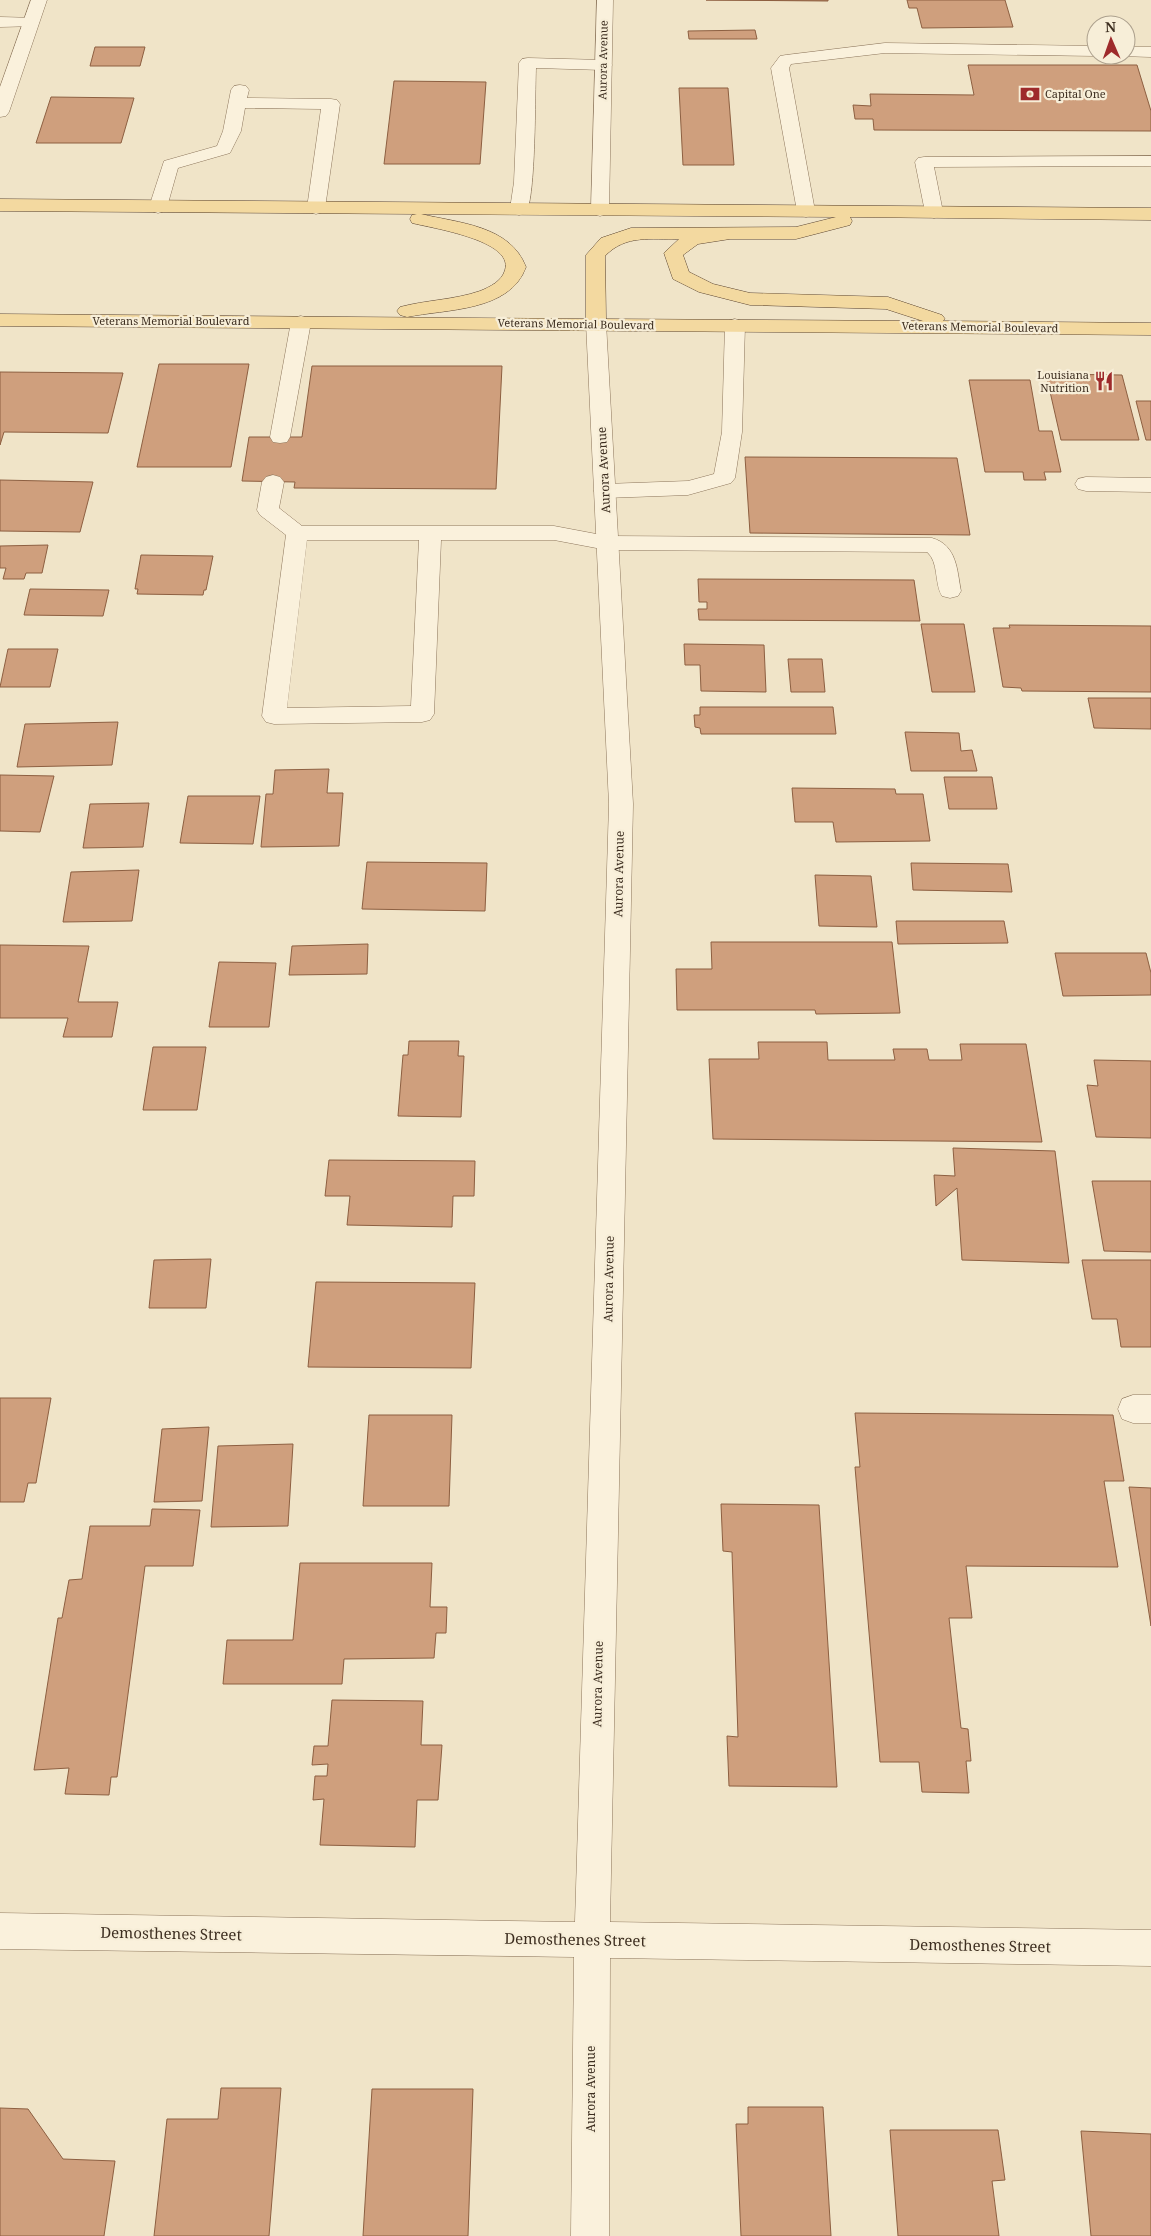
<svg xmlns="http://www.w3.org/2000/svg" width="1151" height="2236" font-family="'Noto Serif',serif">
  <rect width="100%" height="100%" fill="#f0e4c8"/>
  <!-- building -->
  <path fill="#cf9f7d" stroke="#8d5f41" d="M 828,0 L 828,1 L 706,0 Z
    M 907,0 L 1005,0 L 1013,27 L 922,28 L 917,8 L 909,8 Z
    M 755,30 L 757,39 L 689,39 L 688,31 Z
    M 95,47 L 145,47 L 140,66 L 90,66 Z
    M 968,65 L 1137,65 L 1151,111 L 1151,131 L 874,130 L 873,119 L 855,119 L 853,105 L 871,106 L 870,94 L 974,95 Z
    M 394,81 L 486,82 L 480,164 L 384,164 Z
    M 679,88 L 728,88 L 734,165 L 683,165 Z
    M 51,97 L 134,98 L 121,143 L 36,143 Z
    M 159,364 L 249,364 L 231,467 L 137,467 Z
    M 312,366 L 502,366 L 496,489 L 294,488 L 295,482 L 242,481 L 249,437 L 302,437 Z
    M 0,372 L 123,373 L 108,433 L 4,432 L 0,445 Z
    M 1046,374 L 1122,375 L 1139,440 L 1061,440 Z
    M 969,380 L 1030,380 L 1039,431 L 1052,431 L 1061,472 L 1044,472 L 1046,480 L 1024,480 L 1023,472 L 985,472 Z
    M 1136,401 L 1151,401 L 1151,440 L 1146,440 Z
    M 745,457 L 957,458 L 970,535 L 750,533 Z
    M 0,480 L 93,482 L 80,532 L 0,531 Z
    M 48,545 L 42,573 L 26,573 L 24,579 L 3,579 L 6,568 L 0,568 L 0,546 Z
    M 141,555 L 213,556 L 206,590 L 204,590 L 203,595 L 137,594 L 138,589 L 135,589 Z
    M 698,579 L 914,580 L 920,621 L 699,620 L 698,609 L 707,609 L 707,602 L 699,602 Z
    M 30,589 L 109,590 L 103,616 L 24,615 Z
    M 921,624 L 964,624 L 975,692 L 932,692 Z
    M 1009,625 L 1151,626 L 1151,692 L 1022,691 L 1021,688 L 1003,687 L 993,628 L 1010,628 Z
    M 684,644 L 764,645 L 766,692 L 701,691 L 700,665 L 685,665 Z
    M 8,649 L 58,649 L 50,687 L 0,687 Z
    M 788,659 L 822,659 L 825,692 L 791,692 Z
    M 1088,698 L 1151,698 L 1151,729 L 1094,728 Z
    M 700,707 L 833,707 L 836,734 L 701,734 L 700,728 L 695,727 L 694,715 L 700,715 Z
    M 118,722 L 112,765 L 17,767 L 25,724 Z
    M 905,732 L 959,733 L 961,751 L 972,750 L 977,771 L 911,771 Z
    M 329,769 L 327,793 L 343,793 L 339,846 L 261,847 L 266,794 L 273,794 L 275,770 Z
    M 0,775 L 54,776 L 40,832 L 0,831 Z
    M 944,777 L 992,777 L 997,809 L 949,809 Z
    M 792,788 L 895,789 L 896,794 L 923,794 L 930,841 L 836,842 L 833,822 L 795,822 Z
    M 188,796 L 260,796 L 253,844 L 180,843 Z
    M 149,803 L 143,847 L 83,848 L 90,804 Z
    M 367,862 L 487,863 L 485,911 L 362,909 Z
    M 911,863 L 1008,864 L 1012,892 L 913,890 Z
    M 139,870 L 132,921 L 63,922 L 71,872 Z
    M 815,875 L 871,876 L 877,927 L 819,926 Z
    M 896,921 L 1004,921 L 1008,943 L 898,944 Z
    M 711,942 L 892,942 L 900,1013 L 816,1014 L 815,1010 L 677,1010 L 676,969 L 712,969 Z
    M 368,944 L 367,974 L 289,975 L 292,946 Z
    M 0,945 L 89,946 L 78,1002 L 118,1002 L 112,1037 L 63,1037 L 68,1018 L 0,1018 Z
    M 1055,953 L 1146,953 L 1151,973 L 1151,995 L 1063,996 Z
    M 219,962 L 276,963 L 269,1027 L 209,1027 Z
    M 409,1041 L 459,1041 L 458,1056 L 464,1056 L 461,1117 L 398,1116 L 403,1055 L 408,1055 Z
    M 758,1042 L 827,1042 L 828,1060 L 895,1060 L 893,1049 L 927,1049 L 929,1060 L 962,1060 L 960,1044 L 1026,1044 L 1042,1142 L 713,1139 L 709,1059 L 759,1059 Z
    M 153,1047 L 206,1047 L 197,1110 L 143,1110 Z
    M 1094,1060 L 1151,1061 L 1151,1138 L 1096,1137 L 1087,1085 L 1098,1086 Z
    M 953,1148 L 1055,1151 L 1069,1263 L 962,1260 L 957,1188 L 936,1206 L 934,1175 L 955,1176 Z
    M 329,1160 L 475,1161 L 474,1196 L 453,1196 L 452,1227 L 347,1225 L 350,1196 L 325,1196 Z
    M 1092,1181 L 1151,1181 L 1151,1252 L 1104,1251 Z
    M 211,1259 L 206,1308 L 149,1308 L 154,1260 Z
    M 1082,1260 L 1151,1260 L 1151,1347 L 1121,1347 L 1117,1319 L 1092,1319 Z
    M 316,1282 L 475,1283 L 471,1368 L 308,1367 Z
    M 0,1398 L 51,1398 L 36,1483 L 28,1483 L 24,1502 L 0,1502 Z
    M 855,1413 L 1113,1415 L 1124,1481 L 1104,1481 L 1118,1567 L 966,1566 L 972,1618 L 949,1618 L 961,1728 L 968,1729 L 971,1761 L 966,1761 L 969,1793 L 922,1792 L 919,1762 L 880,1762 L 855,1467 L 860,1467 Z
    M 369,1415 L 452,1415 L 449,1506 L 363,1506 Z
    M 209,1427 L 202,1501 L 154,1502 L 162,1429 Z
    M 293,1444 L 288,1526 L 211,1527 L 218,1446 Z
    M 1129,1487 L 1151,1488 L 1151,1626 Z
    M 721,1504 L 819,1505 L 837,1787 L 729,1786 L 727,1736 L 738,1737 L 732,1552 L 723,1551 Z
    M 152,1509 L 200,1510 L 193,1566 L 145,1566 L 117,1777 L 111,1777 L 109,1795 L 65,1794 L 69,1768 L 34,1770 L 58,1618 L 62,1618 L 69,1580 L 82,1579 L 90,1526 L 150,1526 Z
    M 300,1563 L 432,1563 L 430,1607 L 447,1607 L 446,1633 L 436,1633 L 434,1658 L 344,1659 L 342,1684 L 223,1684 L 227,1640 L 293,1640 Z
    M 332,1700 L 423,1701 L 421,1745 L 442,1745 L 438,1800 L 417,1800 L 415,1847 L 320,1845 L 324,1799 L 313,1800 L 315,1776 L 327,1776 L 328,1764 L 312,1765 L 314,1746 L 328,1746 Z
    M 221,2088 L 281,2088 L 269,2236 L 154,2236 L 167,2119 L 218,2119 Z
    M 372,2089 L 473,2089 L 468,2236 L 363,2236 Z
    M 748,2107 L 823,2107 L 831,2236 L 741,2236 L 736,2124 L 748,2124 Z
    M 0,2108 L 28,2109 L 63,2159 L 115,2161 L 104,2236 L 0,2236 Z
    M 890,2130 L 998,2130 L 1005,2180 L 992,2181 L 999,2236 L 898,2236 Z
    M 1081,2131 L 1151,2134 L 1151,2236 L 1091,2236 Z"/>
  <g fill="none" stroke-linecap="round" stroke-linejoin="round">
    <defs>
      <path id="lane" d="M 0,17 L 37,18 L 39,22 L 37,26 L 0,27 Z
        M 885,43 L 1096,46 L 1096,55 L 1100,55 L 1096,56 L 885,53 L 791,64 L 789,68 L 815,211 L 813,215 L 806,217 L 799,215 L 797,211 L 771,68 L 780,56 L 786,55 Z
        M 1126,47 L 1151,47 L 1151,57 L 1120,56 L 1126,55 Z
        M 528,58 L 603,60 L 609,61 L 612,65 L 609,69 L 603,70 L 536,68 C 535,93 536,197 526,213 L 519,215 L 512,213 L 510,209 L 514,182 L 519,63 L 522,59 Z
        M 240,85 L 246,86 L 249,90 L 247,98 L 331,99 L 337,100 L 340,104 L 325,208 L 323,212 L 316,214 L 309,212 L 307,208 L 321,109 L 245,108 L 241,131 L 230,153 L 178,168 L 167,207 L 165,211 L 158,213 L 151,211 L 149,207 L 164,161 L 217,146 L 223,131 L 231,90 L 234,86 Z
        M 1151,156 L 1151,166 L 934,167 L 943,212 L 941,216 L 934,218 L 927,216 L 925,212 L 915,162 L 918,158 L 924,157 Z
        M 301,316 L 308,318 L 311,322 L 290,437 L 287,442 L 280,443 L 273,442 L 270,437 L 291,322 L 294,318 Z
        M 735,319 L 742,321 L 745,325 L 742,432 L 735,478 L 731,483 L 688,495 L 605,498 L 597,496 L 594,491 L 597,486 L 605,484 L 688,481 L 714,474 L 722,432 L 725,325 L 728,321 Z
        M 273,475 L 280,477 L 284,482 L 279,508 L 302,526 L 554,526 L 607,536 L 932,538 C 957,545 957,570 961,591 L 958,596 L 950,598 L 942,596 C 934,583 939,562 927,552 L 607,550 L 554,540 L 441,540 L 434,714 L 430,720 L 422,722 L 274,724 L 266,722 L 262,716 L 286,535 L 260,515 L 257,510 L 262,482 L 266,477 ZM 307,540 L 419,540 L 411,706 L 287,708 Z
        M 1086,477 L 1151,478 L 1151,492 L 1086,491 L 1078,489 L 1075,484 L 1078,479 Z
        M 1133,1395 L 1151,1395 L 1151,1423 L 1133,1423 L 1122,1419 L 1118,1409 L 1122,1399 Z"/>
      <path id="street" d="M 31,0 L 47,0 L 9,112 L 6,116 L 0,117 L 0,87 Z
        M 597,0 L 613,0 L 609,210 L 607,214 L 600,216 L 593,214 L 591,210 Z
        M 596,317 L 603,319 L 606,323 L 633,804 L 610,1922 L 1151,1930 L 1151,1966 L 610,1958 L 609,2236 L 571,2236 L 574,1957 L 0,1949 L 0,1913 L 575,1922 L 609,804 L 586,323 L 589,319 Z"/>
      <path id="primary" d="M 0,199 L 1151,208 L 1151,220 L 850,217 L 852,221 L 850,225 L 796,239 L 730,239 L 698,244 L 683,255 L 689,272 L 713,284 L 750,293 L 888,297 L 942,315 L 945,319 L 943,321 L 1151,323 L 1151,335 L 0,326 L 0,314 L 586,319 L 586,255 L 601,238 L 631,228 L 796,227 L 836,217 L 421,214 C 458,223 510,225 526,267 C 510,312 446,309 407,317 L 400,315 L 397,311 L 400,307 C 426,300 454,300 480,291 C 490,287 502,281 505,270 C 514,240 431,228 412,223 L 410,219 L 412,215 L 417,214 L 0,211 ZM 679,239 L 664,253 L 673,279 L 699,292 L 750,305 L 886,309 L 923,321 L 606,319 L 605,256 C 626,234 651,240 679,239 Z"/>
    </defs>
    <!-- lane casing -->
    <use href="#lane" stroke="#8d765c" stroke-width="1"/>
    <!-- street casing -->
    <use href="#street" stroke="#8d765c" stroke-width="1"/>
    <!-- primary casing -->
    <use href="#primary" stroke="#5b4430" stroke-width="1"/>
    <!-- lane -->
    <use href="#lane" fill="#faf1dc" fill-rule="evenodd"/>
    <!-- street -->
    <use href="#street" fill="#faf1dc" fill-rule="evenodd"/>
    <!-- primary -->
    <use href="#primary" fill="#f3d9a0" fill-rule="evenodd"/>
  </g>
  <!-- icons -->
  <defs>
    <symbol id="bank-bare" viewBox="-9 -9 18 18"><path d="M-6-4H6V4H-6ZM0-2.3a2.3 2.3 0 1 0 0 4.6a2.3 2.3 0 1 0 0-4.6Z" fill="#9e2a2b" stroke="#f7eed8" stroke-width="2.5" paint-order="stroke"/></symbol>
    <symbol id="restaurant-bare" viewBox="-9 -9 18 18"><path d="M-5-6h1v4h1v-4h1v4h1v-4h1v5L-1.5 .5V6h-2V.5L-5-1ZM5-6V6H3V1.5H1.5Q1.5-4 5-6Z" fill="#9e2a2b" stroke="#f7eed8" stroke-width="2.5" paint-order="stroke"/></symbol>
  </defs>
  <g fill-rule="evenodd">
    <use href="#bank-bare" x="1016" y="80" width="28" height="28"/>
    <use href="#restaurant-bare" x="1090" y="367" width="28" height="28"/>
  </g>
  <g text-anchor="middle" stroke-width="4.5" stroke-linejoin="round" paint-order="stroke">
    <!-- far-street labels -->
    <g font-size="11" fill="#3d2e20" stroke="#f7eed8">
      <text transform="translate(603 60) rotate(-89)" y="4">Aurora Avenue</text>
      <text x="171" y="325">Veterans Memorial Boulevard</text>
      <text transform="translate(576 324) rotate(1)" y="4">Veterans Memorial Boulevard</text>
      <text transform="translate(980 327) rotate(1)" y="4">Veterans Memorial Boulevard</text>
    </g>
    <!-- far-poi labels -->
    <g font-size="11" fill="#3d2e20" stroke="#f7eed8" text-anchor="start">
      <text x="1045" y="98">Capital One</text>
      <text x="1089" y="379" text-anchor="end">Louisiana<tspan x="1089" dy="13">Nutrition</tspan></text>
    </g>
    <!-- street labels -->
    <g font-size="12" fill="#3d2e20" stroke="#f7eed8">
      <text transform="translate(604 470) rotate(-93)" y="4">Aurora Avenue</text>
      <text transform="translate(619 874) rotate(-89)" y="4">Aurora Avenue</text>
      <text transform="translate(609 1279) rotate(-89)" y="4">Aurora Avenue</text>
      <text transform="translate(598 1684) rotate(-89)" y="4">Aurora Avenue</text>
      <text transform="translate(591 2089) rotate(-90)" y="4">Aurora Avenue</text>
    </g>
    <!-- near-street labels -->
    <g font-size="15" fill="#3d2e20" stroke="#f7eed8">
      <text transform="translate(171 1934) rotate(1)" y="5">Demosthenes Street</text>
      <text transform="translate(575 1940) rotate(1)" y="5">Demosthenes Street</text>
      <text transform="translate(980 1946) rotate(1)" y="5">Demosthenes Street</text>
    </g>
  </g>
  <!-- north arrow -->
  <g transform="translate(1111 40) rotate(358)"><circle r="24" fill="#f7eed8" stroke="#ada18e"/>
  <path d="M0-4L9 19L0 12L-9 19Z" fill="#9e2a2b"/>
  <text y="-8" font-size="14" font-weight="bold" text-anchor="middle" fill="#3d2e20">N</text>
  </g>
</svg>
